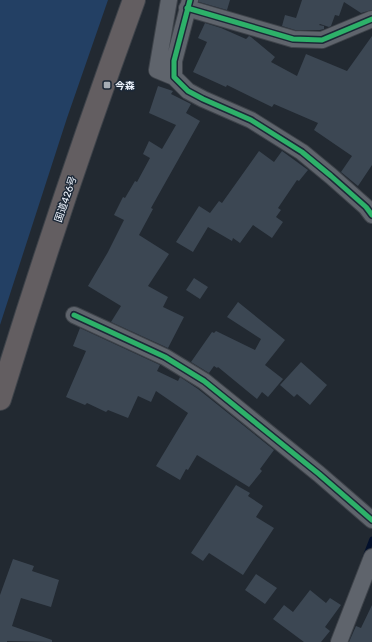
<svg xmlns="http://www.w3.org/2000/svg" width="372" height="642" font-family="Rubik,'Noto Sans JP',sans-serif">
  <rect width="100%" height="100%" fill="#222931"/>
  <!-- green -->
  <path fill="#234064" d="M 0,0 L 108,0 L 67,118 L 0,325 Z"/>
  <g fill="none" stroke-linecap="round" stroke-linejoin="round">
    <!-- stream -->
    <path stroke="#03102c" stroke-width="5" d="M 365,557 L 372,539"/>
  </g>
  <!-- building -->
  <path fill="#3c4753" d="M 199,0 L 230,0 L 227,10 L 199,2 Z
    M 302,0 L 372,0 L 372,10 L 361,13 L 344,2 L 339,16 L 335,15 L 331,26 L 329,27 L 320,24 L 319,25 L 324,26 L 324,29 L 320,30 L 295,30 L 282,26 L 285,15 L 296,18 Z
    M 205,23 L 221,28 L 246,39 L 249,36 L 251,37 L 275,57 L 271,62 L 297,76 L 306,54 L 347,71 L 372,36 L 372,165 L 358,186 L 341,172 L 352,156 L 314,130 L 318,123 L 274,104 L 272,107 L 227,85 L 226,87 L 193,72 L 207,42 L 198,38 Z
    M 158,86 L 173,91 L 171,94 L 191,104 L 186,113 L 200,121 L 151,208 L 153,209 L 139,235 L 169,254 L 148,286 L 168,297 L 163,307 L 184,317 L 168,348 L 111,322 L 121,306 L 88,286 L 108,252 L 124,220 L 114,215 L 123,197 L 125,198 L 135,181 L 137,182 L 150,158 L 143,154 L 149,141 L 162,149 L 176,125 L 149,113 Z
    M 259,151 L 274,162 L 282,151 L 308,170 L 299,181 L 297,180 L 278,208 L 281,210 L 276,217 L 283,222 L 272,238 L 253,225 L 240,243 L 233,238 L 232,241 L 208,227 L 193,252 L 176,242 L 199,206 L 210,213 L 219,201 L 222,203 Z
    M 194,278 L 208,287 L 200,299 L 186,290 Z
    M 238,302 L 285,340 L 265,365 L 283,379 L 268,397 L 262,392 L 257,399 L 218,367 L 217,368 L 214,366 L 209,373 L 191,362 L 212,332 L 214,333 L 216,331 L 255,350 L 261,339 L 227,317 Z
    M 80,328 L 160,365 L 157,371 L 178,381 L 180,377 L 198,389 L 274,450 L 260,469 L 262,471 L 249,487 L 197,455 L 188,470 L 186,469 L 180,480 L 156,466 L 188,413 L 156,391 L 151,402 L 138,396 L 128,418 L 108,410 L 106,412 L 87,403 L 85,405 L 66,397 L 86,351 L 73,346 Z
    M 301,362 L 327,385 L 310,405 L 297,394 L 294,397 L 280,385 Z
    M 236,485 L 250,493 L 248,496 L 263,506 L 256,517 L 274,528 L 243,575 L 209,553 L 203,561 L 191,553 Z
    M 13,559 L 34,566 L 32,571 L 59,580 L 51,607 L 21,598 L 12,626 L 52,640 L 52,642 L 7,641 L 7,642 L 0,642 L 0,595 Z
    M 256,574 L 277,588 L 265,604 L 245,590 Z
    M 310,590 L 326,603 L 330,598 L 341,605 L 325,627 L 330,631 L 321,642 L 304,642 L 273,619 L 284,605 L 293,612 Z
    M 372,605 L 372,642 L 349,642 L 356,626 L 361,628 Z"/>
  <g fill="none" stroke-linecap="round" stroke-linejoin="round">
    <defs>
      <path id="street" d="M 169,0 L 157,70 L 174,77
        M 190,0 L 174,61 L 174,77 L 188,91 L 203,99 L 251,120 L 302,152 L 331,176 L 366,207 L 372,215
        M 187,8 L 293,39 L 322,40 L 372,19
        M 74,315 L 165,357 L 204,381 L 319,474 L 372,520
        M 339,642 L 372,557"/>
      <path id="highway" d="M 0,399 C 41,265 86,132 134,0"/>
    </defs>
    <!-- street casing -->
    <use href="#street" stroke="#3e434a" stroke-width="18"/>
    <!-- highway casing -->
    <use href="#highway" stroke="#3e434a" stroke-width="24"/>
    <!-- street -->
    <use href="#street" stroke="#5f646c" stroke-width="16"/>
    <!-- highway -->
    <use href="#highway" stroke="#635e61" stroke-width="22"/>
    <defs>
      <path id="cycleway" d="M 190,0 L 174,61 L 174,77 L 188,91 L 203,99 L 251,120 L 302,152 L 331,176 L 366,207 L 372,215
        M 187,8 L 293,39 L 322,40 L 372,19
        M 74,315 L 165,357 L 204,381 L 319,474 L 372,520"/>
    </defs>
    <!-- cycleway casing -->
    <use href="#cycleway" stroke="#1c2837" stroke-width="8"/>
    <!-- cycleway -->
    <use href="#cycleway" stroke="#2db169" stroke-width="5"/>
  </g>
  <!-- markers -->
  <rect fill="#a7aeb6" stroke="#1c2837" stroke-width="1.5" x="103" y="81" width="8" height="8" rx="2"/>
  <g text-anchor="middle" stroke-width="3" stroke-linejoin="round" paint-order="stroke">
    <!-- poi labels -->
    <g font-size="10" font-weight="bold" fill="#eff5fe" stroke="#1c2837" text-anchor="start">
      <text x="115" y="89">今森</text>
    </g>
    <!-- street labels -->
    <g font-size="10" fill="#eff5fe" stroke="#1c2837">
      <text transform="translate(65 199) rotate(-71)" y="4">国道426号</text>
    </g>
  </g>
</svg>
